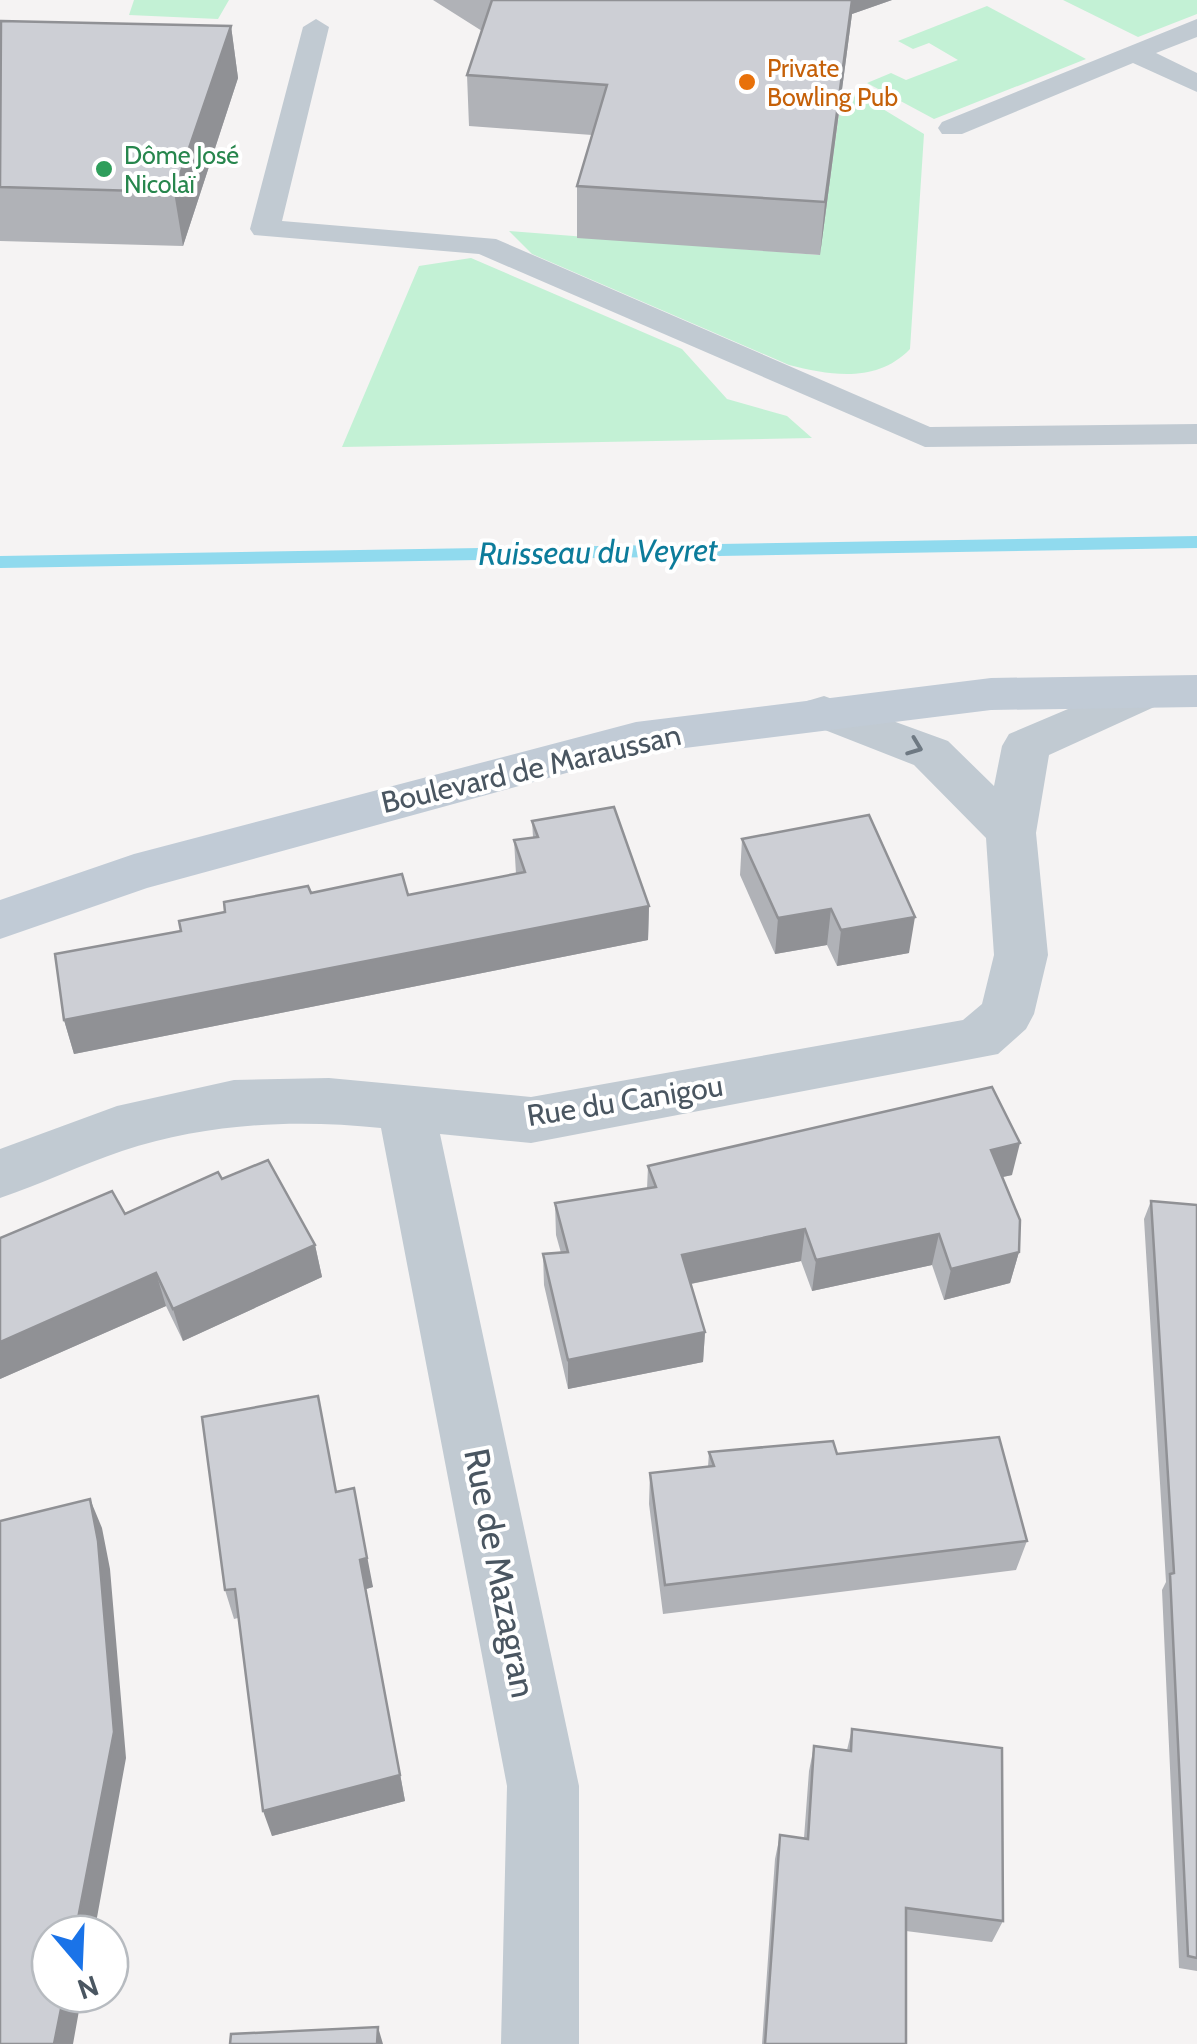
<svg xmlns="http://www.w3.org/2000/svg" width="1197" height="2044" font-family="Cabin,sans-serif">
  <rect width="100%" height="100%" fill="#f5f3f3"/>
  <!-- green -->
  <path fill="#c3f1d5" d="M 134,0 L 229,0 L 218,19 L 129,15 Z
    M 1063,0 L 1197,0 L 1197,14 L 1138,37 Z
    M 987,6 L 1086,59 L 934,119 L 867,83 L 891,73 L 906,80 L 958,60 L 929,43 L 913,49 L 898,41 Z
    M 850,89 L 924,134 L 910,349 C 877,383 832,376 789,365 L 532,254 L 509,231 L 819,255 L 842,93 Z
    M 471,258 L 682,349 L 727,399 L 787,416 L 812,438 L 342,447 L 419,266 Z"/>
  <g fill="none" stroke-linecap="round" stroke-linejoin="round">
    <!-- stream -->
    <path fill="#90daee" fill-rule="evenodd" d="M 1197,536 L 1197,548 L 0,568 L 0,556 Z"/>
    <!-- lane -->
    <path fill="#c1cad2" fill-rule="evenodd" d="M 316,19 L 329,27 L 282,221 L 496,239 L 930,427 L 1197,424 L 1197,444 L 925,447 L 479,254 L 254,235 L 250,229 L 303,27 Z
      M 1197,19 L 1197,37 L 1156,53 L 1197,73 L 1197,92 L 1133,63 L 962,134 L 942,134 L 938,128 L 942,122 Z"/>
    <!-- street -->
    <path fill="#c1cad2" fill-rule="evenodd" d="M 1146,676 L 1163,681 L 1170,692 L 1163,703 L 1049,755 L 1036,833 L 1048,955 L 1034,1014 L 1026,1029 L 998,1054 L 531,1143 L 440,1134 L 579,1786 L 579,2044 L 501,2044 L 507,1786 L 381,1128 C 294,1119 207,1123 122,1151 C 81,1165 41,1184 0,1198 L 0,1149 L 117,1106 L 234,1080 L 329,1078 L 531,1097 L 963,1020 L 982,1004 L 994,955 L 986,838 L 914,765 L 807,723 L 800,712 L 807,701 L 824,696 L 948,741 L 994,786 L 1002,746 L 1009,734 Z"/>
    <!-- secondary -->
    <path fill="#c1cbd6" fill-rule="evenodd" d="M 1197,675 L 1197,707 L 991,710 L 636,754 L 147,888 L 0,939 L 0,900 L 134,854 L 636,722 L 991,678 Z"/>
  </g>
  <!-- wall -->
  <path fill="#b0b2b7" d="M 433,0 L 892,0 L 852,14 L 820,255 L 577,238 L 577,186 L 592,135 L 469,126 L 467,75 L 482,31 Z
    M 0,23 L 231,26 L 238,78 L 183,246 L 0,241 Z
    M 532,821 L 649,906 L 648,940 L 74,1054 L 64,1020 L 181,931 L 225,912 L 311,893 L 408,895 L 516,874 L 514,840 L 533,837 Z
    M 742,839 L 909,953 L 837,966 L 827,945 L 775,954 L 740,875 Z
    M 648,1166 L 1012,1175 L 1003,1177 L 1019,1252 L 1010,1283 L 944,1300 L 932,1265 L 812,1291 L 801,1261 L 691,1284 L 705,1332 L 703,1362 L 568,1389 L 544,1285 L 543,1254 L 561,1253 L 556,1235 L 555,1203 L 647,1189 Z
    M 222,1179 L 315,1245 L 322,1277 L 183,1341 L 166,1306 L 0,1379 L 0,1238 L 125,1214 Z
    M 1151,1201 L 1197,1205 L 1197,1971 L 1179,1968 L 1162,1590 L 1166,1582 L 1144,1219 Z
    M 709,1452 L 1027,1541 L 1016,1570 L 663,1614 L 649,1504 L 650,1473 L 708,1467 Z
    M 337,1492 L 373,1587 L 366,1589 L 405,1801 L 272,1836 L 238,1618 L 234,1619 L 225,1590 Z
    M 852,1729 L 1003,1921 L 992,1942 L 906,1931 L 906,2044 L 762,2044 L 775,1859 L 780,1835 L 804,1838 L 809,1771 L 814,1746 L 847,1750 Z"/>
  <!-- shaded-wall -->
  <path fill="#909195" d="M 852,0 L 892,0 L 852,14 L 820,255 L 825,202 Z
    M 231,26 L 238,78 L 183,246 L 174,192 Z
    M 649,906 L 648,940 L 74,1054 L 64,1020 Z
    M 831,909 L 827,945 L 775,954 L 778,918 Z
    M 915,917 L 909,953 L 837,966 L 841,930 Z
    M 1020,1143 L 1012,1175 L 983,1181 L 991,1150 Z
    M 805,1229 L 801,1261 L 680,1286 L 682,1255 Z
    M 939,1234 L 932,1265 L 812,1291 L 816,1260 Z
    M 315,1245 L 322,1277 L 183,1341 L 173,1309 Z
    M 1019,1252 L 1010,1283 L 944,1300 L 951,1269 Z
    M 156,1273 L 166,1306 L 0,1379 L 0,1342 Z
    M 705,1332 L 703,1362 L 568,1389 L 568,1360 Z
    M 354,1488 L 373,1587 L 366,1589 L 405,1801 L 272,1836 L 263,1811 L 360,1560 Z
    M 90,1499 L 102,1528 L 110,1569 L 126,1758 L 94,1934 L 75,1934 Z
    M 64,1994 L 82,1994 L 73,2044 L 54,2044 Z
    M 378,2027 L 383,2044 L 377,2044 Z"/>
  <!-- building -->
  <path fill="#cdcfd5" stroke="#909195" stroke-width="2.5" d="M 492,0 L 852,0 L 825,202 L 577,186 L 607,85 L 467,75 Z
    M 1,21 L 231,26 L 174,192 L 0,187 Z
    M 614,807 L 649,906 L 64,1020 L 55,954 L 181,931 L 179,921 L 225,912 L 224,902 L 308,886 L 311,893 L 402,874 L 408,895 L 525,872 L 514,840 L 538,837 L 532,821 Z
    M 869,815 L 915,917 L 841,930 L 831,909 L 778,918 L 742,839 Z
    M 992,1087 L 1020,1143 L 991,1150 L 1020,1220 L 1019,1252 L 951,1269 L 939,1234 L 816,1260 L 805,1229 L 682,1255 L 705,1332 L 568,1360 L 543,1254 L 568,1252 L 555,1203 L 656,1187 L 648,1166 Z
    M 268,1160 L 315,1245 L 173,1309 L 156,1273 L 0,1342 L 0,1238 L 112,1191 L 125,1214 L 218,1172 L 222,1179 Z
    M 1151,1201 L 1197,1205 L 1197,1958 L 1188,1956 L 1170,1574 L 1174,1573 Z
    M 318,1396 L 336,1492 L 354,1488 L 367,1558 L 360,1560 L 400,1775 L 263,1811 L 235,1589 L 225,1590 L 202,1417 Z
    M 999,1437 L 1027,1541 L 665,1585 L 650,1473 L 714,1466 L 709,1452 L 833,1441 L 837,1454 Z
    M 90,1499 L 98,1541 L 114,1732 L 75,1934 L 50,1934 L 50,1994 L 64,1994 L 54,2044 L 0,2044 L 0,1521 Z
    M 852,1729 L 1002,1748 L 1003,1921 L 906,1908 L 906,2044 L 765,2044 L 780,1835 L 808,1839 L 814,1746 L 851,1751 Z
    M 378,2027 L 377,2044 L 230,2044 L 231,2034 Z"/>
  <!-- one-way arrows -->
  <defs><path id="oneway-chevron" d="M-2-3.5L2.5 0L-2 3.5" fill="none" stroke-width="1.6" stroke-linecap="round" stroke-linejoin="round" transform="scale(2.5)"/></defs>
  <use stroke="#6e7983" href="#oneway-chevron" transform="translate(915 747) rotate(21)"/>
  <!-- markers -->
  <circle fill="#e8710a" stroke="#fff" stroke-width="4" cx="747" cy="82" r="10"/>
  <circle fill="#2e9e5b" stroke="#fff" stroke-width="4" cx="104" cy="169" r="10"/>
  <g text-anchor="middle" stroke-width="8" stroke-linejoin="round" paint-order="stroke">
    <!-- far-food labels -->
    <g font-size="25" fill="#c56008" stroke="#fff" text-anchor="start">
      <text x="767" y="77">Private<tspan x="767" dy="29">Bowling Pub</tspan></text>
    </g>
    <!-- far-leisure labels -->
    <g font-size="25" fill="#27864d" stroke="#fff" text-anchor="start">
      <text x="124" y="164">Dôme José<tspan x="124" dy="29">Nicolaï</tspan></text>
    </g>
    <!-- street labels -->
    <g font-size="30" fill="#4a5661" stroke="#fff">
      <text transform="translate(531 769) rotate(-13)" y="10">Boulevard de Maraussan</text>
      <text transform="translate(625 1101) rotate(-9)" y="10">Rue du Canigou</text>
    </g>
    <!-- water labels -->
    <g font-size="32" font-style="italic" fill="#0c7c9b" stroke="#fff">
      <text transform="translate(598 552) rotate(-1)" y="11">Ruisseau du Veyret</text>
    </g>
    <!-- near-street labels -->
    <g font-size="35" fill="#4a5661" stroke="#fff">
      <text transform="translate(500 1573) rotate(79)" y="12">Rue de Mazagran</text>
    </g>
  </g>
  <!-- north arrow -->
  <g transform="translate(80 1964) rotate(161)"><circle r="48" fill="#ffffff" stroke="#b7bbc0" stroke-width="2.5"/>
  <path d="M0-8L18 38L0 25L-18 38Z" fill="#1a73e8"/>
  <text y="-15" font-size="28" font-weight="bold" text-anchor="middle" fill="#4a5661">N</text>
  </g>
</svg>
